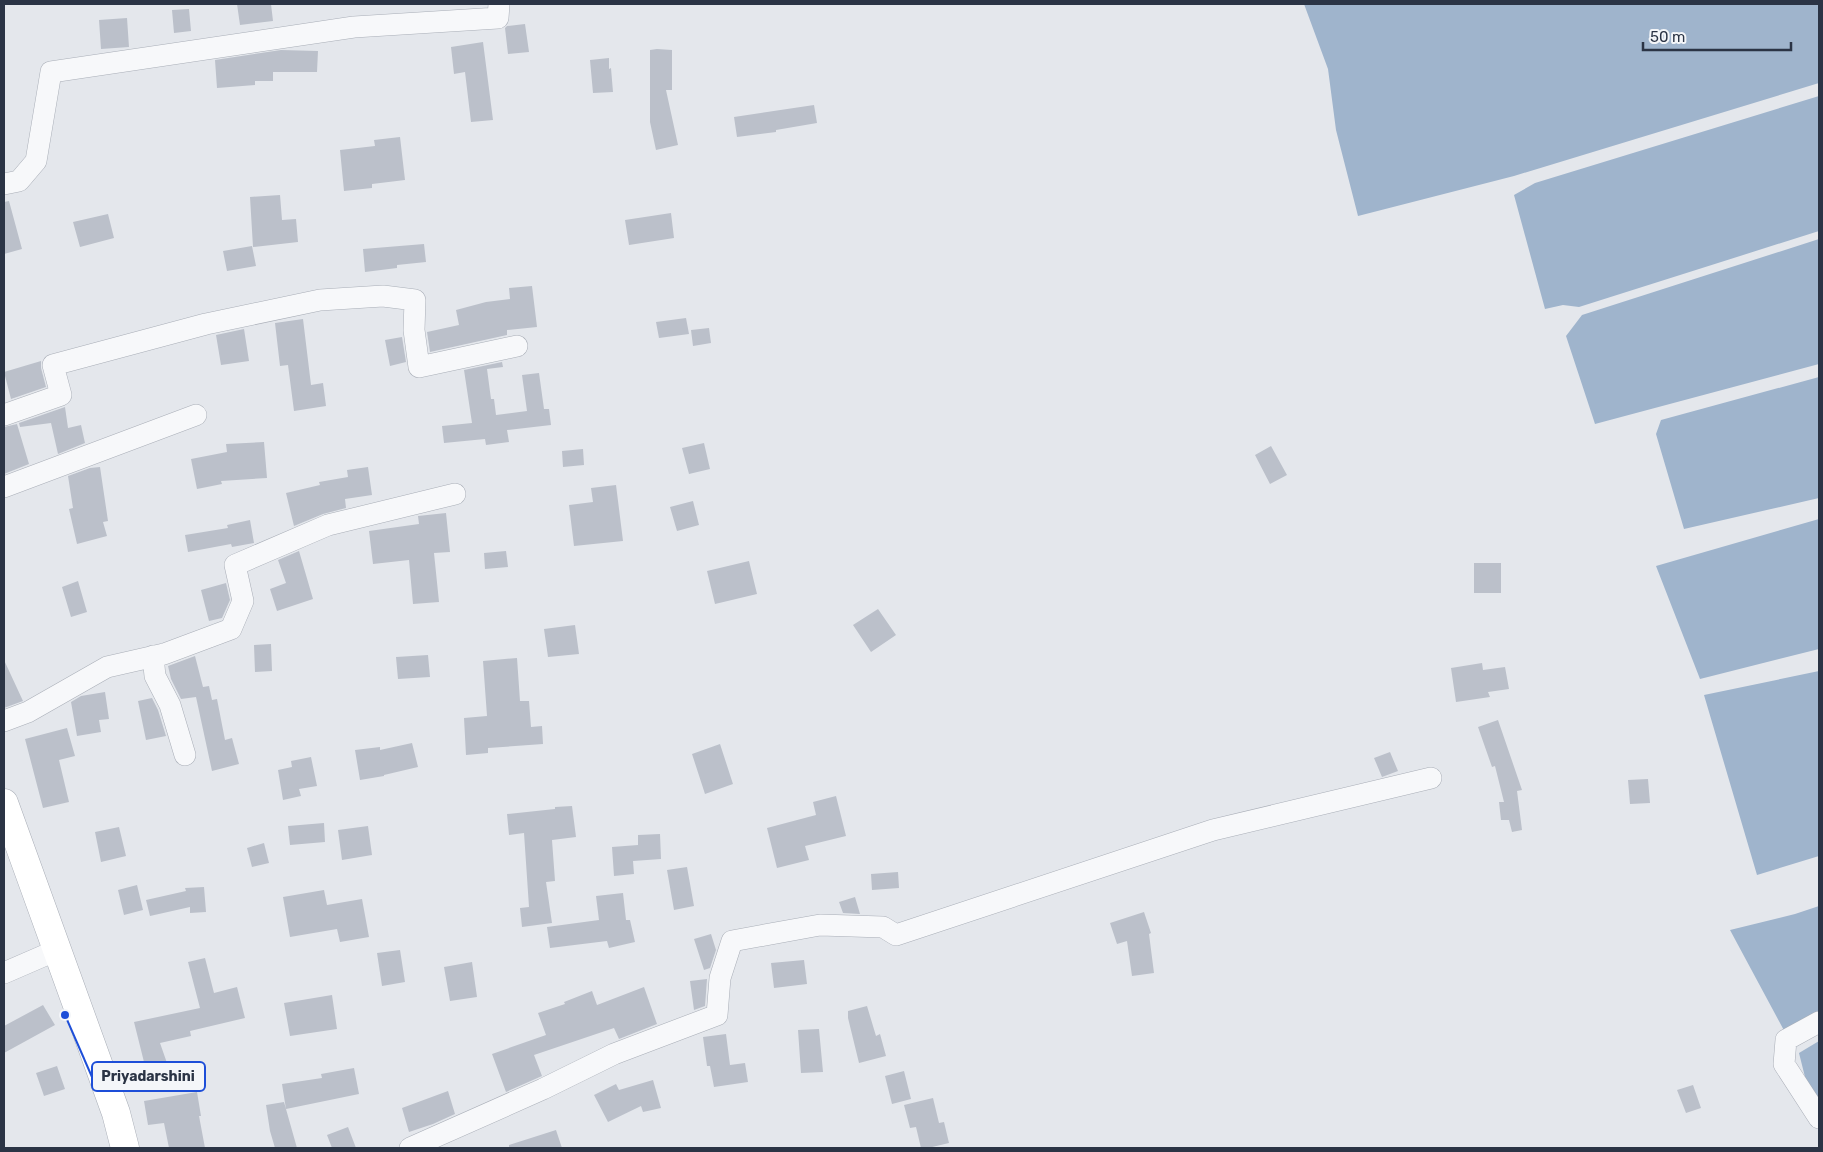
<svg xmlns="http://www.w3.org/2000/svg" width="1823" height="1152" font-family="Rubik,sans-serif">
  <rect width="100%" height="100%" fill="#e4e7ec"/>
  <!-- water -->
  <path fill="#9fb4cc" d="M 1304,4 L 1819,4 L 1819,83 L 1514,176 L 1358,216 L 1336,130 L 1328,69 Z
    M 1819,96 L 1819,231 L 1579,307 L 1563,305 L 1545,309 L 1514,195 L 1535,183 Z
    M 1819,239 L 1819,364 L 1595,424 L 1566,336 L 1582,315 Z
    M 1819,377 L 1819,498 L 1684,529 L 1656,434 L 1661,420 Z
    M 1819,519 L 1819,649 L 1700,679 L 1656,566 Z
    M 1819,671 L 1819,856 L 1757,875 L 1704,695 Z
    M 1819,906 L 1819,1019 L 1787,1036 L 1730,930 L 1795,914 Z
    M 1819,1041 L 1819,1113 L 1806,1081 L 1799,1053 Z"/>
  <!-- building -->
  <path fill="#bbc0ca" d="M 237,4 L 271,4 L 273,21 L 240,25 Z
    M 189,9 L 191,31 L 174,33 L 172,10 Z
    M 127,18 L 129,47 L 101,49 L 99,20 Z
    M 525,24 L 529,52 L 508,54 L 505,28 L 507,26 Z
    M 483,42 L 493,120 L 471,122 L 465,72 L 454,74 L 451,47 Z
    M 657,49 L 672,50 L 672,90 L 666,90 L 678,145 L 656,150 L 650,122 L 650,50 Z
    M 281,50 L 318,51 L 317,72 L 273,72 L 273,81 L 255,81 L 255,85 L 217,88 L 215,60 Z
    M 609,58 L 609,69 L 611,68 L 613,92 L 593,93 L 590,60 Z
    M 814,105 L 817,123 L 776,130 L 776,132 L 737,137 L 734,117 Z
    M 400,137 L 405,180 L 372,184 L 372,188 L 344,191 L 340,150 L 375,146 L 374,140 Z
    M 280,195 L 282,220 L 296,219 L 298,242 L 253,247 L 250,197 Z
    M 9,201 L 22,249 L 4,254 L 4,202 Z
    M 671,213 L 674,238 L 629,245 L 625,220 Z
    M 108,214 L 114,238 L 80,247 L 73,222 Z
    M 424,244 L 426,262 L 397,265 L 397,268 L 365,272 L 363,249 Z
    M 252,246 L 256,266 L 227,271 L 223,251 Z
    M 532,286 L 537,327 L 507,330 L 507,335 L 430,352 L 427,332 L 459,325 L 456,310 L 486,302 L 510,299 L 509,288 Z
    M 686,318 L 689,334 L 659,338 L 656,322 Z
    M 303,319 L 311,385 L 323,383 L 326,406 L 294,411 L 288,365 L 280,366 L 275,323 Z
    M 709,328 L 711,343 L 693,346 L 691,330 Z
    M 244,329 L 249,361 L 221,365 L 216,335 Z
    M 402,337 L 406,362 L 390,366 L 385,340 Z
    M 41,361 L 41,368 L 46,387 L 11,399 L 4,372 Z
    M 502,362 L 503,367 L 487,369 L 491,399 L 494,399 L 496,415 L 527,411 L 522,375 L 539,373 L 544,409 L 549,409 L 551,425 L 507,430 L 509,442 L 486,445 L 485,439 L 444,443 L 442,426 L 472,423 L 464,370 Z
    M 65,407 L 68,428 L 81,425 L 85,443 L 58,454 L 51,423 L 20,427 L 19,423 Z
    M 17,424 L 29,464 L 4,474 L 4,427 Z
    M 264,442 L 267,478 L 221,481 L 222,484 L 197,489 L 191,459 L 227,452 L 226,444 Z
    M 704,443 L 710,469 L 689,474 L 682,448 Z
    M 1271,446 L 1287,475 L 1270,484 L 1255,455 Z
    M 583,449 L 584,465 L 563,467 L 562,451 Z
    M 100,467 L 108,521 L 103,522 L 107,536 L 77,544 L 69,509 L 73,508 L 68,476 L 90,468 Z
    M 368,467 L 372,495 L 345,499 L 346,508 L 323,514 L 294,526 L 286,493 L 320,485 L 319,482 L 348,477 L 347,470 Z
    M 616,485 L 623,541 L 574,546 L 569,505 L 593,502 L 591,488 Z
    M 693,501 L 699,525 L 677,531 L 670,507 Z
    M 446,513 L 450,552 L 434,553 L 439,602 L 413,604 L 409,560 L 373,564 L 369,531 L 419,524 L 418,516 Z
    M 250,520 L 254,543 L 232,547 L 231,544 L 188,552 L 185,535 L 228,528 L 227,525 Z
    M 299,551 L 313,599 L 277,611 L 270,589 L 286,583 L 278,560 Z
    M 506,551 L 508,567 L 485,569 L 484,553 Z
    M 749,561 L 757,594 L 715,604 L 707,571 Z
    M 1474,563 L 1501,563 L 1501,593 L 1474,593 Z
    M 78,581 L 87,612 L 71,617 L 62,587 Z
    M 226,583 L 230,600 L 222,618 L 209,621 L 201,590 Z
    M 878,609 L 896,635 L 871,652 L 853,625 Z
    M 575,625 L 579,654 L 548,657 L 544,629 Z
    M 271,644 L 272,671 L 255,672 L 254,645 Z
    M 428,655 L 430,677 L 398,679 L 396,657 Z
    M 195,656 L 203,687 L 209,686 L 212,700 L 217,699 L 225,740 L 232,738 L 239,764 L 212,771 L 196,697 L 181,699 L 171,679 L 168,666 Z
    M 517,658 L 520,701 L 529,701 L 531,727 L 542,726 L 543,744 L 488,748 L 488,753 L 466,755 L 464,718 L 487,716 L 483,661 Z
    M 4,660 L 23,701 L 4,708 Z
    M 1482,663 L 1483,670 L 1505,667 L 1509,689 L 1488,692 L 1490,697 L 1456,702 L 1451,668 Z
    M 105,692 L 109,719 L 99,720 L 101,732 L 77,736 L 71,702 L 81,696 Z
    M 152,698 L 158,710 L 166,736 L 146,740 L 138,701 Z
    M 1498,720 L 1522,790 L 1517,791 L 1522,830 L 1512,832 L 1509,820 L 1501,820 L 1499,802 L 1504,802 L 1495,766 L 1492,767 L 1478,727 Z
    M 67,728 L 75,756 L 59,760 L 69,802 L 43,808 L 25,739 Z
    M 412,743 L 418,767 L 384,775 L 384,776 L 360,780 L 355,750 L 380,747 L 380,750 Z
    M 720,744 L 733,784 L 705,794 L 692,754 Z
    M 1390,752 L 1398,771 L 1382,777 L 1374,758 Z
    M 311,757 L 317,786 L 299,789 L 301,796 L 283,800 L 278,770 L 292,767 L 291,761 Z
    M 1648,779 L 1650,803 L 1630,804 L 1628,780 Z
    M 836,796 L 846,836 L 805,846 L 809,860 L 777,868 L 767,828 L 816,815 L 813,802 Z
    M 572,806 L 576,837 L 552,840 L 555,881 L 546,882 L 552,923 L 522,927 L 520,908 L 529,907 L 524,833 L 509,835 L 507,814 L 555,809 L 555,807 Z
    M 324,823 L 325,842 L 290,845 L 288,826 Z
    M 368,826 L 372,855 L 342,860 L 338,830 Z
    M 119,827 L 126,856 L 101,862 L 95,832 Z
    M 660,834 L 661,859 L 633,861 L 634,874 L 614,876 L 612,847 L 638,845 L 638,835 Z
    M 264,843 L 269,863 L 252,867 L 247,848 Z
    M 687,867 L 694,906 L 674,910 L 667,870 Z
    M 898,872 L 899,888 L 872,890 L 871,874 Z
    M 137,885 L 143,910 L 124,915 L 118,890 Z
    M 204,887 L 206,912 L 190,913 L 190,907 L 150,916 L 146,900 L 186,891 L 185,888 Z
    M 324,890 L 327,905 L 362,899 L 369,937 L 340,942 L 337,929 L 290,937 L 283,897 Z
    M 623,893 L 626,920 L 630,920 L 635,942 L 609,948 L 607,941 L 550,948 L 547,927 L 599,920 L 596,896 Z
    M 855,897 L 860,914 L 843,913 L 839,902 Z
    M 1144,912 L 1151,933 L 1149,934 L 1154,973 L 1132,976 L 1127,941 L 1117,944 L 1110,923 Z
    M 711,934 L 716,950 L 710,968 L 704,970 L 694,939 Z
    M 400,950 L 405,982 L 382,986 L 377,953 Z
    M 205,958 L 214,993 L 237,987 L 245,1018 L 190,1031 L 191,1036 L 160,1043 L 167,1063 L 146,1070 L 134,1022 L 200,1008 L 188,962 Z
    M 804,960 L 807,984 L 774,988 L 771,963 Z
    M 472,962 L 477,997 L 450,1001 L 444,967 Z
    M 707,979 L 705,1006 L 694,1010 L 690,981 Z
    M 644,987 L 657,1024 L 619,1039 L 614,1028 L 534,1055 L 542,1076 L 506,1092 L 492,1054 L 546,1035 L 538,1013 L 565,1004 L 564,1002 L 592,991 L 597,1005 Z
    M 332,995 L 337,1029 L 290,1036 L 284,1003 Z
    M 43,1005 L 55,1025 L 4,1053 L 4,1026 Z
    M 867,1006 L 876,1036 L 880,1034 L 886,1056 L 859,1063 L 848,1018 L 848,1011 Z
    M 819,1029 L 823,1072 L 801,1073 L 798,1030 Z
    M 726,1034 L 730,1065 L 745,1063 L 748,1082 L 714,1087 L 710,1066 L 707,1066 L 703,1037 Z
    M 57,1066 L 65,1089 L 44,1096 L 36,1073 Z
    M 354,1068 L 359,1094 L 286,1109 L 282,1084 L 322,1078 L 321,1074 Z
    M 904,1071 L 911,1099 L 892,1104 L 885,1076 Z
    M 653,1080 L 661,1108 L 643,1112 L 641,1106 L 608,1122 L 594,1095 L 616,1084 L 619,1090 Z
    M 1693,1085 L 1701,1108 L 1686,1113 L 1677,1090 Z
    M 448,1091 L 455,1114 L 433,1124 L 409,1132 L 402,1108 Z
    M 197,1092 L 201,1116 L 199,1116 L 205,1148 L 169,1148 L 164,1123 L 148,1125 L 144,1101 Z
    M 933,1098 L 939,1123 L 944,1122 L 949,1143 L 928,1148 L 921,1148 L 916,1127 L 910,1128 L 904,1105 Z
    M 284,1102 L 297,1148 L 275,1148 L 270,1131 L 266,1105 Z
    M 348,1127 L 356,1148 L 332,1148 L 327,1135 Z
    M 556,1130 L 562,1148 L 509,1148 L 509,1145 Z"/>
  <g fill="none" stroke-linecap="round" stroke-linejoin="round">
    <defs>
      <path id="street" d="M 4,184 L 19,181 L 36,161 L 51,72 L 354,27 L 498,18 L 499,4
        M 4,415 L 61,395 L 53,365 L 206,324 L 320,300 L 383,296 L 415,300 L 414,330 L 419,367 L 517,346
        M 4,487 L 196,415
        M 153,656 L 155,676 L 170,705 L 185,755
        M 4,721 L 28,712 L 107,667 L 164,654 L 231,629 L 243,601 L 235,565 L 328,525 L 455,494
        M 4,973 L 57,950
        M 1819,1022 L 1786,1040 L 1784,1064 L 1819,1118
        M 410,1148 L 543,1089 L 614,1054 L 717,1015 L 720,978 L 732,941 L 820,925 L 883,927 L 896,935 L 1213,830 L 1431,778"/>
      <path id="secondary" d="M 4,803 L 116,1113 L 125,1148"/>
    </defs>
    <!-- street casing -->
    <use href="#street" stroke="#a9aeb7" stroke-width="22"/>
    <!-- secondary casing -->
    <use href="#secondary" stroke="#a9aeb7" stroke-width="29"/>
    <!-- street -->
    <use href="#street" stroke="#f7f8fa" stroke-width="21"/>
    <!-- secondary -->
    <use href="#secondary" stroke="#fff" stroke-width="28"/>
  </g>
  <!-- callouts -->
  <path fill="none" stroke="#1d4ed8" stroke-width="2" d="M65 1015L92 1077"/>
  <circle fill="#1d4ed8" stroke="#f4f6f9" stroke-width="2" cx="65" cy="1015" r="5"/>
  <rect fill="#f4f6f9" stroke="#1d4ed8" stroke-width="2" x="92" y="1062" width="113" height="29" rx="5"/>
  <g font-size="14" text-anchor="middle" font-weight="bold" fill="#2b3445">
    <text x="148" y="1081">Priyadarshini</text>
  </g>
  <!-- border -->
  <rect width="1823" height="1152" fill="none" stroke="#2b3445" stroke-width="10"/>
  <!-- scale -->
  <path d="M1643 42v8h148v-8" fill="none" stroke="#2b3445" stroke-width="2.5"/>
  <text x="1650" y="42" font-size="15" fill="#2b3445" stroke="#f4f6f9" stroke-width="4" paint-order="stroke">50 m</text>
</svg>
